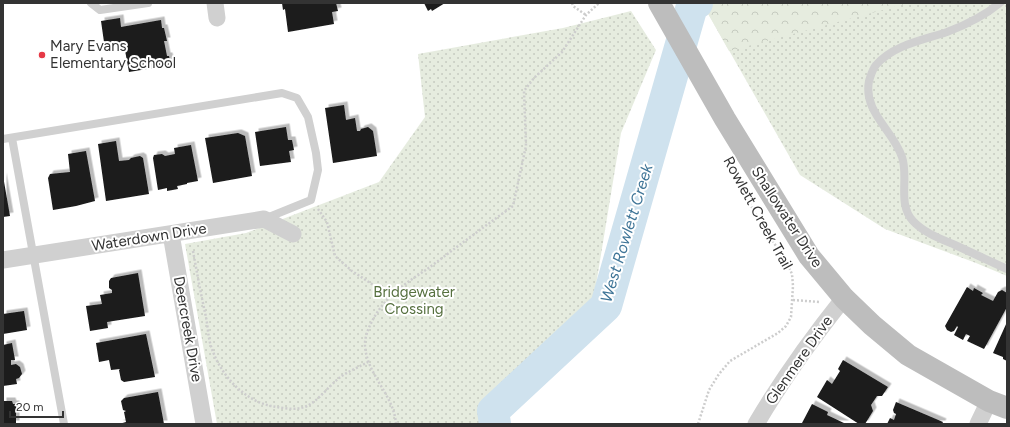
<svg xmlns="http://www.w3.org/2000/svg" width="1010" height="427" font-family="Figtree,sans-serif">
  <defs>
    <pattern id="grass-dots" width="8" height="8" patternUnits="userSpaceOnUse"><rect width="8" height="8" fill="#e6ecdf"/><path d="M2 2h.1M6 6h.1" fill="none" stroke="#c6cbc0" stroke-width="1.8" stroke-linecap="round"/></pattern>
    <pattern id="forest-crowns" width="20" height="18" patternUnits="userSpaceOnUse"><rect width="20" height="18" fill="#e6ecdf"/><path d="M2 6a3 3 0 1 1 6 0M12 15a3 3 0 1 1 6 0" fill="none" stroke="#c6cbc0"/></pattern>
    <filter id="shadow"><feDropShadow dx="3.5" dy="-3.5" stdDeviation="0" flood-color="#0004"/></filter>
  </defs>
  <rect width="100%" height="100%" fill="#fff"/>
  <!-- grass -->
  <path fill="url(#grass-dots)" d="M 702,3 L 1007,3 L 1007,276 L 976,263 L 885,229 L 800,175 Z
    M 631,11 L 656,50 L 621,133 L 594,297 L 486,403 L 488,424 L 217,424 L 185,244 L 246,233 L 379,182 L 425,117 L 418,54 L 563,28 Z"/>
  <!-- forest -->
  <path fill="url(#forest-crowns)" d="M 702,3 L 909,3 L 729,51 Z"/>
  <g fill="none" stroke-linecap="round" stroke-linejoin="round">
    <!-- river -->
    <path stroke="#cfe2ee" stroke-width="32" d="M 495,424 L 493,411 L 606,306 L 692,6 L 697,3"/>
  </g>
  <!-- building -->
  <path fill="#1a1a1a" filter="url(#shadow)" d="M 282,3 L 336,3 L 338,11 L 332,12 L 334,24 L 288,32 L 285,9 L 283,10 Z
    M 424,3 L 445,3 L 432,11 L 431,9 L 428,11 Z
    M 120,18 L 121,27 L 161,20 L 162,28 L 164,28 L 167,41 L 164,41 L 167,56 L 169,56 L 171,65 L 129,72 L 124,45 L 105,49 L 101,21 Z
    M 344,105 L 346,120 L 355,118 L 357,131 L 360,131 L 361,129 L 368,127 L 373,131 L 377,156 L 333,163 L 325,108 Z
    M 286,127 L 288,140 L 292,140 L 294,150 L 289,151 L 291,162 L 260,166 L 255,132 Z
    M 238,133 L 245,136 L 252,176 L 213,183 L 205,138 Z
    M 116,141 L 119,161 L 129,160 L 131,158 L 140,156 L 143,158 L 149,194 L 106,201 L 98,144 Z
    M 191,145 L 198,181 L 187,183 L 187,184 L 177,186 L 178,189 L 167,191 L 167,188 L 158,190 L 153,158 L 154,155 L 162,154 L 165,156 L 175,154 L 174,148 Z
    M 86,151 L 95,201 L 76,206 L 53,210 L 48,178 L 50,174 L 70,172 L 68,154 Z
    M 3,176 L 10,216 L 3,217 Z
    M 138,273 L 145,316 L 107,322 L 108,328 L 90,331 L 86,306 L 102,304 L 100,295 L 112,293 L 112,290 L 109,288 L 109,281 L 111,278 Z
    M 967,287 L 973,291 L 974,288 L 983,293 L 981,295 L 993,301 L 998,292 L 1002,290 L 1007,293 L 1007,307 L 984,349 L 967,341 L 970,336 L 966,334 L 963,340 L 954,335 L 958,327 L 957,326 L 954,331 L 951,332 L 947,330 L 945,326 Z
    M 24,311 L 27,330 L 3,334 L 3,314 Z
    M 1007,322 L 1007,361 L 1003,359 L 1003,357 L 993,353 Z
    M 146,334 L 155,377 L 124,382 L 121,380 L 119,370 L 120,369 L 111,370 L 109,360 L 99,362 L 96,343 Z
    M 12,343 L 15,360 L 11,360 L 11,365 L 16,364 L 20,367 L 22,374 L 19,378 L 16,379 L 17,384 L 3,386 L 3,345 Z
    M 843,360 L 888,387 L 882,396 L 877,396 L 871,405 L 873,411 L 865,424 L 859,424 L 817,397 L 827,380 L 832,384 L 840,371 L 838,369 Z
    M 158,392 L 164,424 L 119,424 L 126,422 L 124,412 L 126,411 L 123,410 L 121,401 L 124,398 Z
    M 3,401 L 12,401 L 13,404 L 16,404 L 16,424 L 3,424 Z
    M 896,402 L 943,422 L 942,424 L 887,424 L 890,418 L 894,420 L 896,414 L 894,413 L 893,410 Z
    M 812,404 L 828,412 L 827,415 L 846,424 L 802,423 Z"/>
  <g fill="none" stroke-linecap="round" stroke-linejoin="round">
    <!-- path -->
    <path stroke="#cdcdcd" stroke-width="2.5" stroke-dasharray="2 2" stroke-linecap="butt" d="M 572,3 L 573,6 L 586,15
      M 318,209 L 327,222 L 335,256 L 352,271 L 390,296
      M 193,251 C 197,273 201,295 206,317 C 208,327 208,339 212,349 C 221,375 243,400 271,406 C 282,408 296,411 307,406 C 319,400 328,387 339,378 C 347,372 359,367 368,362
      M 793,300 L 820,302
      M 396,424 C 394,395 367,375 365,346 C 364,330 379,307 391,296 C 402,285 417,276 430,267 C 458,246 485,226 513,206 L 526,146 L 524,91 L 534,78 L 562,52 L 586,15 L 599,3
      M 698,424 L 709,390 L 719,374 L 730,361 L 778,333 L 786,326 L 791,317 L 793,286 L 792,274 L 787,263 L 757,217 L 733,172"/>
    <!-- lane -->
    <path stroke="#d0d0d0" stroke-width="8" d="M 91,3 L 100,10 L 148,3
      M 1000,3 C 984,16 966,25 947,32 C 923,40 893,45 876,65 C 872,70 871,75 869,81 C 863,112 893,130 902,157 C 909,177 897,204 913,221 C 924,233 941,239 955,245 C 972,253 990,261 1007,269
      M 12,138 L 64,424
      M 3,139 L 282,93 L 297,98 L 308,117 L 316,153 L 318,170 L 311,200 L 264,219"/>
    <!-- street -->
    <path stroke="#d0d0d0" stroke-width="17" d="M 215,3 L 217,18
      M 171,234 L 204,424
      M 3,260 L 264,219 L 293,234
      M 756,424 C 782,380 812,338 844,298
      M 978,424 L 989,401"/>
    <!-- secondary -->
    <path stroke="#bdbdbd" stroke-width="22" d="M 659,3 L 725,119 L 809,256 L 844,298 L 872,325 L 908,355 L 989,401 L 1007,408"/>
  </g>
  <!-- markers -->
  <circle fill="#e63946" stroke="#fff" stroke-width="1.5" cx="42" cy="55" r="4"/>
  <g text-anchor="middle" stroke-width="4" stroke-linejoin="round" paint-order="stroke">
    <!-- poi labels -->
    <g font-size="15" fill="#333" stroke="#fff" text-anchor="start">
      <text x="50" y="51">Mary Evans<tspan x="50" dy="17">Elementary School</tspan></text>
    </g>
    <!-- street labels -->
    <g font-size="15" fill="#333" stroke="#fff">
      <text transform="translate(758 213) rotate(61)" y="5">Rowlett Creek Trail</text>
      <text transform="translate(787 217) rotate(57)" y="5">Shallowater Drive</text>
      <text transform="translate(149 237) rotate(-9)" y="5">Waterdown Drive</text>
      <text transform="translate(188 329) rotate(80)" y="5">Deercreek Drive</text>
      <text transform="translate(799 360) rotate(-55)" y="5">Glenmere Drive</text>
    </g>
    <!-- park labels -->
    <g font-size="15" fill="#56703f" stroke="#fff">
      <text x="414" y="297">Bridgewater<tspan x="414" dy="17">Crossing</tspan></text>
    </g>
    <!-- water labels -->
    <g font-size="16" font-style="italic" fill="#3f7597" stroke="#fff">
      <text transform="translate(626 233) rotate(-73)" y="6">West Rowlett Creek</text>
    </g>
  </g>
  <!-- border -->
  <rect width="1010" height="427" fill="none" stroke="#333333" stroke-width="8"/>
  <!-- scale -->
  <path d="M10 411v6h53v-6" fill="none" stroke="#333333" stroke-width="2"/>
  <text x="16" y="411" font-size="12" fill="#333333" stroke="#ffffff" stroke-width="3" paint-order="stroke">20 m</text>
</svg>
